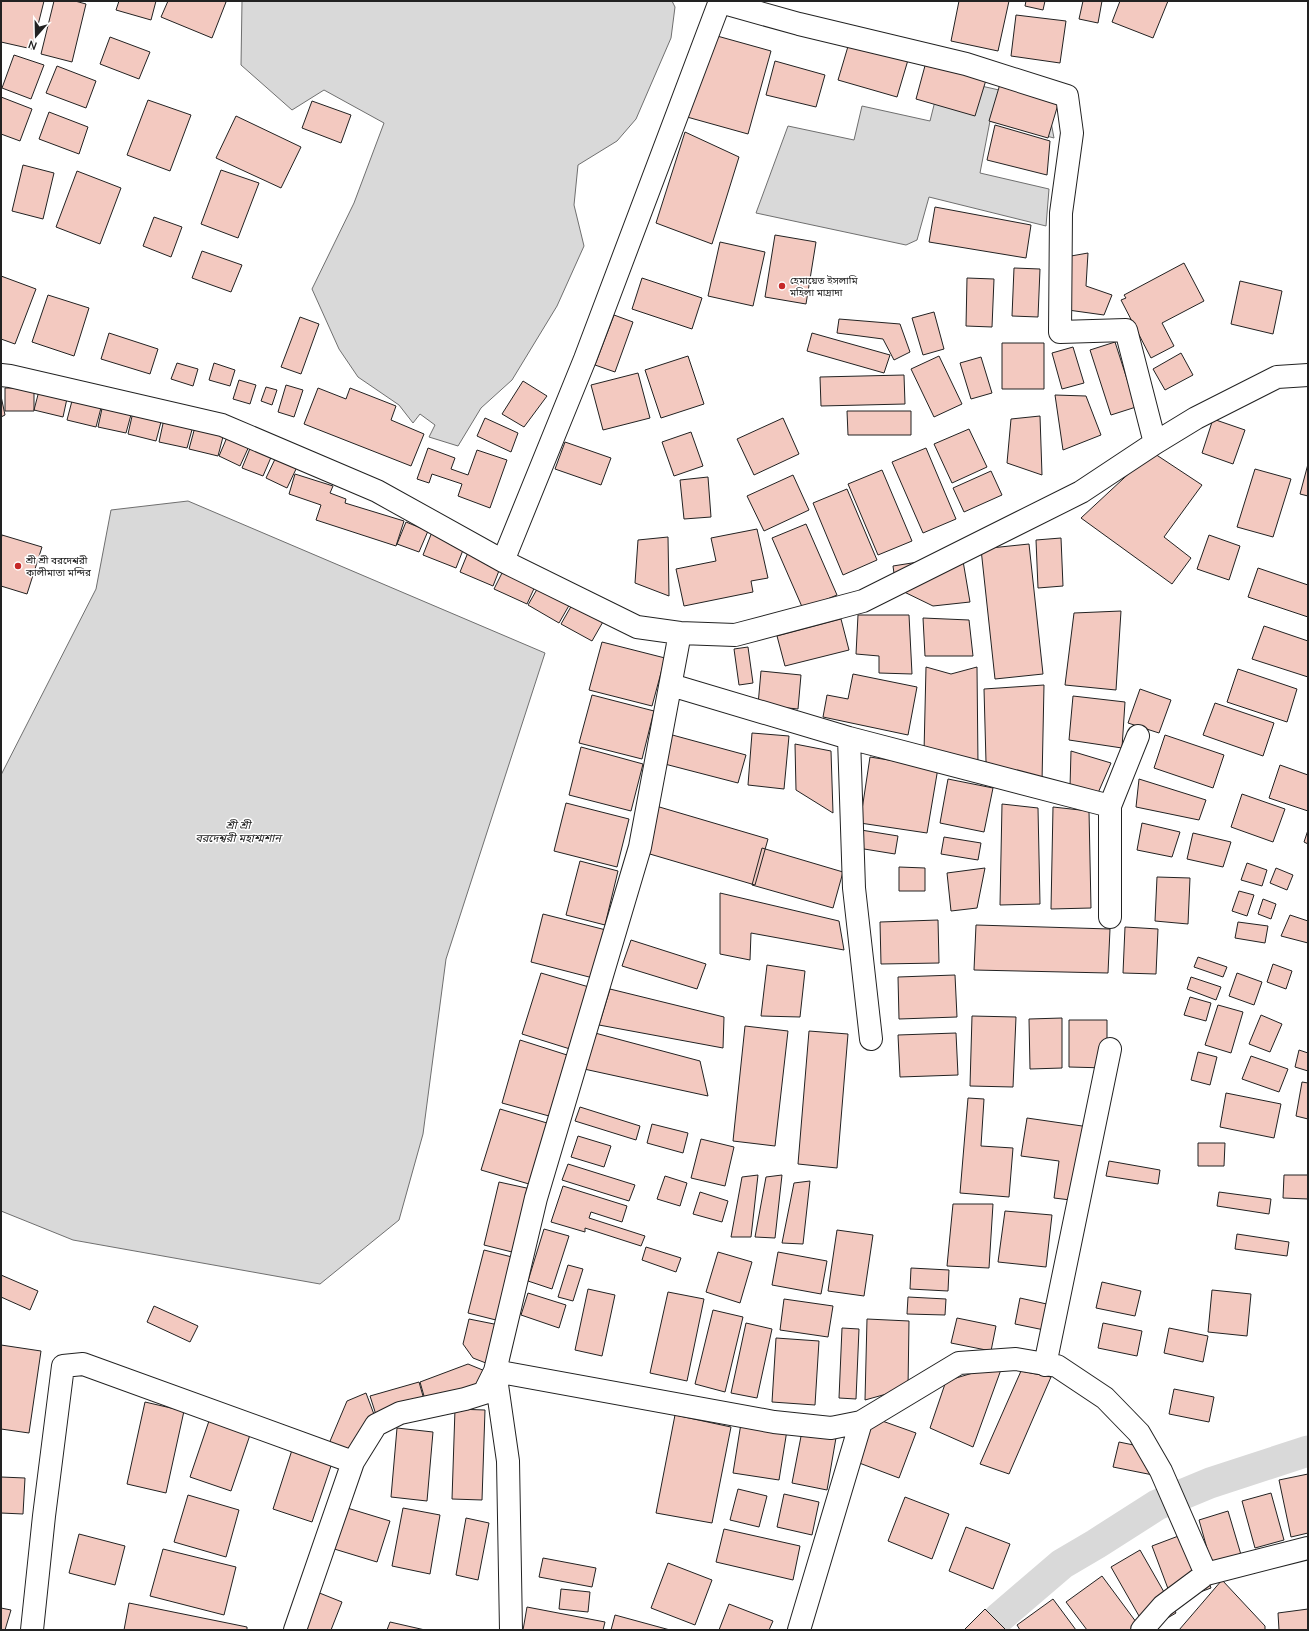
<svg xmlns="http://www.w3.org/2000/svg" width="1309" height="1631" font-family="'Nunito Sans','Noto Sans Bengali',sans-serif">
  <rect width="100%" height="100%" fill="#fff"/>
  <!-- water -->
  <path fill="#d9d9d9" stroke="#6f6f6f" d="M 242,1 L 672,1 L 675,7 L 671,38 L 636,119 L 617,141 L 578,165 L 574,205 L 584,246 L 557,306 L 512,380 L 481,408 L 458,446 L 429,437 L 435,425 L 420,414 L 413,423 L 399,405 L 358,377 L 339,349 L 312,289 L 354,203 L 384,123 L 324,90 L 292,110 L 241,65 Z
    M 941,77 L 1017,94 L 1048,106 L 1054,138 L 990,121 L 980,173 L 1049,189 L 1046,226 L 929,197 L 917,240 L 906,245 L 756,213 L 788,126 L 854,140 L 862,106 L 930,121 Z
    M 188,501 L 545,653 L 446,959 L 423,1134 L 399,1220 L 320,1284 L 73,1240 L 1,1211 L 1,775 L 96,589 L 111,510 Z"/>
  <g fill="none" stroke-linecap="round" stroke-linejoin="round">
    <!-- canal -->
    <path stroke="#d9d9d9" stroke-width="31" d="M 989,1630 L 999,1618 L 1062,1564 L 1096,1544 L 1157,1505 L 1210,1483 L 1308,1451"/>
  </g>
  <!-- building -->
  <path fill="#f3c9c0" stroke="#222" d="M 1,1 L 44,1 L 32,49 L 1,42 Z
    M 54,1 L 75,1 L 86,4 L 72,62 L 41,54 Z
    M 119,1 L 156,1 L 151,20 L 116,10 Z
    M 168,1 L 223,1 L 226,2 L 212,38 L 161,17 Z
    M 959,1 L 1009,1 L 998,51 L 951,41 Z
    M 1026,1 L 1045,1 L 1043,10 L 1025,6 Z
    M 1083,1 L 1102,1 L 1098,23 L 1079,19 Z
    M 1120,1 L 1168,1 L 1153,38 L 1112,22 Z
    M 1016,15 L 1066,21 L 1060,63 L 1011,56 Z
    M 710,34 L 771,51 L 748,134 L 687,117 Z
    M 110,37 L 150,52 L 139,79 L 100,64 Z
    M 849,43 L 908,60 L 897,97 L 838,80 Z
    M 14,55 L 44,65 L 31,99 L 2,88 Z
    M 775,61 L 825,75 L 816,107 L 766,95 Z
    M 926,62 L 986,80 L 975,116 L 916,99 Z
    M 57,66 L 96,81 L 86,108 L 46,93 Z
    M 1000,84 L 1059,101 L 1048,138 L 989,121 Z
    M 1,97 L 32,109 L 20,141 L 1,134 Z
    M 148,100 L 191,115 L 170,171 L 127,155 Z
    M 312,101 L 351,115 L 341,143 L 302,128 Z
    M 49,112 L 88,127 L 79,154 L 39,139 Z
    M 236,116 L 301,147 L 281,188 L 216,158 Z
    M 995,125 L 1050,141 L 1047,175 L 987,160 Z
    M 685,132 L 739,157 L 712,244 L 656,223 Z
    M 23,165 L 54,173 L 43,219 L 12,211 Z
    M 221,170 L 259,183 L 238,238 L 201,224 Z
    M 77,171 L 121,188 L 100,244 L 56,227 Z
    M 935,207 L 1031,225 L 1026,258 L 929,242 Z
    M 154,217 L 182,227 L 171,257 L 143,246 Z
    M 775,235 L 816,242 L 806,304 L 765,297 Z
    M 720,242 L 765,252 L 753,306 L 708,296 Z
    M 202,251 L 242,265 L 231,292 L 192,278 Z
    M 1088,253 L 1086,286 L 1112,295 L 1104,315 L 1068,310 L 1071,256 Z
    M 1184,263 L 1204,301 L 1162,323 L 1174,346 L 1151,358 L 1121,300 L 1126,298 L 1124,295 Z
    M 1014,268 L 1040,269 L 1038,317 L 1012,316 Z
    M 1,276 L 36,289 L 15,344 L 1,339 Z
    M 642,278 L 702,298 L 692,329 L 632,309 Z
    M 967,278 L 994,279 L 992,327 L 966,326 Z
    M 1240,281 L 1282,291 L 1273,334 L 1231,324 Z
    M 48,295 L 89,308 L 74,356 L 32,342 Z
    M 934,312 L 944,349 L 923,355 L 912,318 Z
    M 614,315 L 633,322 L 615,372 L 595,365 Z
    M 300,317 L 319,324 L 301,374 L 281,367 Z
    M 839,319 L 900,324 L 910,352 L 894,360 L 883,339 L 837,333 Z
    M 109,333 L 158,349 L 150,374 L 101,359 Z
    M 812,333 L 890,355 L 884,373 L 807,351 Z
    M 1115,342 L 1136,407 L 1111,415 L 1090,350 Z
    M 1002,343 L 1044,343 L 1044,389 L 1002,389 Z
    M 1073,347 L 1084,383 L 1062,389 L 1052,353 Z
    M 1181,353 L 1193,375 L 1165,390 L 1153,369 Z
    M 688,356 L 704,404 L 661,418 L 645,370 Z
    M 939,356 L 962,404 L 934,417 L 911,369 Z
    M 981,357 L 992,393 L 971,399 L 960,363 Z
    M 177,363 L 198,369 L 193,386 L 171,379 Z
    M 214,363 L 235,370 L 230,386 L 209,380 Z
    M 638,373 L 650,418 L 603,430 L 591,385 Z
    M 904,375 L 905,404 L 821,406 L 820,377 Z
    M 239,380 L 256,385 L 250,404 L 233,399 Z
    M 523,381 L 547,396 L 524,427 L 502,414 Z
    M 286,385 L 303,390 L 294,417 L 278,412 Z
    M 40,387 L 68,394 L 63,417 L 34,410 Z
    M 266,387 L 277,390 L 272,405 L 261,401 Z
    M 5,388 L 34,388 L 34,411 L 5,411 Z
    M 318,388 L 346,399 L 350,388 L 396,406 L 391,420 L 424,434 L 411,466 L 304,424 Z
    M 1055,395 L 1086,396 L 1101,435 L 1063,450 Z
    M 1,396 L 5,415 L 1,417 Z
    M 73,397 L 102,404 L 96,427 L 67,420 Z
    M 103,404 L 132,411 L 126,433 L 98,427 Z
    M 847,411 L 911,411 L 911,435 L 848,435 Z
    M 133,412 L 162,418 L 156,441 L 128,434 Z
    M 1040,416 L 1042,475 L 1007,463 L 1011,419 Z
    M 485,418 L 518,433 L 511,452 L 477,436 Z
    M 783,418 L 799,454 L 754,475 L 737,439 Z
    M 164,419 L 193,426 L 187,448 L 159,442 Z
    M 1213,419 L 1245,430 L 1233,464 L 1202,453 Z
    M 195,427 L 224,433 L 218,456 L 189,449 Z
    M 969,429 L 987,467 L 952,483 L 934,444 Z
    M 691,432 L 703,466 L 674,476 L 662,442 Z
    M 228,435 L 250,444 L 240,466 L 219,456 Z
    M 565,442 L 611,458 L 601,485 L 555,469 Z
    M 251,446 L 272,455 L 263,476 L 242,468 Z
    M 428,448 L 455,458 L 451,469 L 468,475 L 477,450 L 507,460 L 490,508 L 458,496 L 462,484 L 432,474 L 429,483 L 417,479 Z
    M 926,448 L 956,519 L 923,533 L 892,462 Z
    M 1152,452 L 1202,485 L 1164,537 L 1191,558 L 1172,584 L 1081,518 Z
    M 276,457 L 297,467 L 287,488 L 266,478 Z
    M 1308,464 L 1308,496 L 1300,494 Z
    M 1255,469 L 1291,479 L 1273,537 L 1237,527 Z
    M 882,470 L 912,541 L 878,555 L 848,484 Z
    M 991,471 L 1002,495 L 964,512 L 953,488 Z
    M 295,474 L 333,486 L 330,493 L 346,499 L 345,503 L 404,521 L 396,546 L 316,520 L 321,505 L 289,494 Z
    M 793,475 L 809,510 L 764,531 L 747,496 Z
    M 708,477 L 711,517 L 684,519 L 680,480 Z
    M 847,489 L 877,560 L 843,575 L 813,503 Z
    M 406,522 L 428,531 L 419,552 L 397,544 Z
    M 806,524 L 837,595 L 803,609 L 772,538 Z
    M 757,529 L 768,578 L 751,581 L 753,592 L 684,606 L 676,569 L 716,561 L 711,538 Z
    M 432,532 L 465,545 L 456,568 L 423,555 Z
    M 2,535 L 42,547 L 27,594 L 1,586 L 1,539 Z
    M 1209,535 L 1240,546 L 1229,580 L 1197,569 Z
    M 668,537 L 669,596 L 635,583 L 638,540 Z
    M 1061,538 L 1063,586 L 1038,588 L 1036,540 Z
    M 1029,544 L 1043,674 L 995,679 L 981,549 Z
    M 469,550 L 502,563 L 493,586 L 460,572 Z
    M 962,555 L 970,602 L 933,606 L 896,588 L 893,566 Z
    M 505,567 L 537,582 L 527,604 L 494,589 Z
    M 1258,568 L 1308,585 L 1308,617 L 1248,597 Z
    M 540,584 L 571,602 L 559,623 L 528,605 Z
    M 573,603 L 604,620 L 592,641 L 561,624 Z
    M 1121,611 L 1116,690 L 1065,685 L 1074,613 Z
    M 858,615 L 909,615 L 912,674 L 879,673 L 879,656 L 856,654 Z
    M 923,618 L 969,620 L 973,656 L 925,656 Z
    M 841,619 L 849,650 L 785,666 L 777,636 Z
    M 1264,626 L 1308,641 L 1308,677 L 1252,659 Z
    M 602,642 L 665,658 L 652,706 L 589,690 Z
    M 748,647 L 753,683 L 739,685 L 734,649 Z
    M 926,667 L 951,674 L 977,667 L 978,765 L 924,752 Z
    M 1238,669 L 1297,689 L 1287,722 L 1227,702 Z
    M 761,671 L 801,675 L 798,709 L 758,705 Z
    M 853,674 L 917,687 L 908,735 L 823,717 L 827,695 L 848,699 Z
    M 1044,685 L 1042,782 L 986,762 L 984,689 Z
    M 1140,689 L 1171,700 L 1159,733 L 1128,723 Z
    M 592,695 L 654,711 L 642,759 L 579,743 Z
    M 1073,696 L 1125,702 L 1122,748 L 1069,740 Z
    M 1215,703 L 1274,723 L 1263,756 L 1203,735 Z
    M 665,733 L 746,755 L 738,783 L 657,762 Z
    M 752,733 L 789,736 L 784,789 L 748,785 Z
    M 1165,735 L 1224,755 L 1213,788 L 1154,768 Z
    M 795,744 L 831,751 L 833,813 L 796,790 Z
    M 581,747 L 643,764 L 631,811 L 569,795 Z
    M 1071,751 L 1111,763 L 1098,793 L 1070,787 Z
    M 870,757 L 938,768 L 927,833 L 860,823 Z
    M 1280,765 L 1308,775 L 1308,811 L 1269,798 Z
    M 948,779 L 993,788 L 984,832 L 940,823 Z
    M 1139,779 L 1206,800 L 1199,820 L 1136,807 Z
    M 1242,794 L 1285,809 L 1273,842 L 1231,827 Z
    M 566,803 L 629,819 L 617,867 L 554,851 Z
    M 1002,804 L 1038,808 L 1040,904 L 1000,905 Z
    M 656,806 L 768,839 L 755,885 L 643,852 Z
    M 1053,807 L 1089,811 L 1091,908 L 1051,909 Z
    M 1142,823 L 1180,832 L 1172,857 L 1137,850 Z
    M 861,830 L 898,836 L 895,854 L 858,848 Z
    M 1308,830 L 1308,844 L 1304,842 Z
    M 1193,833 L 1231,842 L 1223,867 L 1187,859 Z
    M 944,837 L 981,843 L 978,860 L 941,854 Z
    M 762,848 L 843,872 L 833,908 L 752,885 Z
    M 580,861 L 618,871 L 605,925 L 566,915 Z
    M 1247,863 L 1267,870 L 1262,886 L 1241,880 Z
    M 899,867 L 925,868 L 925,891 L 899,891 Z
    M 985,868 L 977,908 L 951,911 L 947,873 Z
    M 1276,868 L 1293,875 L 1287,890 L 1270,883 Z
    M 1157,877 L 1190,878 L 1188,924 L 1155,921 Z
    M 1239,891 L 1254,895 L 1247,916 L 1232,911 Z
    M 720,893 L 839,921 L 844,950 L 751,933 L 750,960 L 720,954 Z
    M 1263,899 L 1276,904 L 1271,919 L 1258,914 Z
    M 543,914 L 606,930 L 593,978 L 531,962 Z
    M 1290,915 L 1308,921 L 1308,943 L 1281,936 Z
    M 938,920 L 939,963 L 881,964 L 880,922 Z
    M 1238,922 L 1268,926 L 1265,943 L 1235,938 Z
    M 976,925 L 1110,929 L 1108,973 L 974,970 Z
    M 1125,927 L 1158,929 L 1156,974 L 1123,973 Z
    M 631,940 L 706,964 L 697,989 L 622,966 Z
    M 1198,957 L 1227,967 L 1223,977 L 1194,967 Z
    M 1273,964 L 1292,971 L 1286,989 L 1267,982 Z
    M 767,965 L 805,971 L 800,1017 L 761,1016 Z
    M 541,973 L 589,987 L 570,1049 L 522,1034 Z
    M 1237,973 L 1262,982 L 1254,1005 L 1229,996 Z
    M 955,975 L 957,1017 L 899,1019 L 898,977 Z
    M 1191,977 L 1221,987 L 1216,1000 L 1187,989 Z
    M 610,989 L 724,1017 L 723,1048 L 599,1025 Z
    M 1190,997 L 1211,1003 L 1206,1021 L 1184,1015 Z
    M 1218,1005 L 1243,1012 L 1231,1053 L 1205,1045 Z
    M 1261,1015 L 1282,1024 L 1270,1052 L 1249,1044 Z
    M 972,1016 L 1016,1017 L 1013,1087 L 970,1086 Z
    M 1062,1018 L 1062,1068 L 1030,1069 L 1029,1019 Z
    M 1069,1020 L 1107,1020 L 1107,1068 L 1069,1067 Z
    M 745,1026 L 788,1031 L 775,1146 L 733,1141 Z
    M 809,1031 L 848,1034 L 837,1168 L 798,1164 Z
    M 595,1033 L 700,1061 L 708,1096 L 584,1069 Z
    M 956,1033 L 958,1075 L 900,1077 L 898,1035 Z
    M 520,1040 L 567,1055 L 549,1116 L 502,1103 Z
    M 1299,1050 L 1308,1053 L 1308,1071 L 1295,1067 Z
    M 1198,1052 L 1217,1057 L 1210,1085 L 1191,1080 Z
    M 1251,1056 L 1288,1069 L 1279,1092 L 1242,1079 Z
    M 1302,1082 L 1308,1083 L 1308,1119 L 1296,1116 Z
    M 1226,1093 L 1281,1104 L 1274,1138 L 1220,1127 Z
    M 968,1098 L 984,1099 L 981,1146 L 1013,1148 L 1009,1197 L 960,1193 Z
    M 580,1107 L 640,1126 L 636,1140 L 575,1121 Z
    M 500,1109 L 547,1123 L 529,1184 L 481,1170 Z
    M 1027,1118 L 1089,1127 L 1079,1201 L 1054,1198 L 1059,1161 L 1021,1156 Z
    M 652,1124 L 688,1133 L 683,1153 L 647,1143 Z
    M 578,1136 L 611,1146 L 604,1167 L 571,1157 Z
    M 701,1139 L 734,1147 L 725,1186 L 691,1178 Z
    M 1198,1143 L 1225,1143 L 1224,1166 L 1198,1166 Z
    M 1109,1161 L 1160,1170 L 1158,1184 L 1106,1176 Z
    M 568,1164 L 635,1185 L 629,1201 L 562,1180 Z
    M 758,1175 L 751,1237 L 731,1237 L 742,1177 Z
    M 782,1175 L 775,1238 L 755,1237 L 766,1177 Z
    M 1284,1175 L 1308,1175 L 1308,1199 L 1283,1198 Z
    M 665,1176 L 687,1183 L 680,1206 L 657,1199 Z
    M 810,1181 L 803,1244 L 782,1243 L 794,1183 Z
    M 499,1182 L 531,1189 L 516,1253 L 484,1245 Z
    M 563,1186 L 627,1206 L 622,1222 L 591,1212 L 589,1218 L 645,1236 L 641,1246 L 585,1228 L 585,1232 L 551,1222 Z
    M 700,1192 L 728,1201 L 722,1222 L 693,1214 Z
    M 1219,1192 L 1271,1199 L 1269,1214 L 1217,1206 Z
    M 953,1204 L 993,1204 L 989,1268 L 947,1266 Z
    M 1005,1211 L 1052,1215 L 1046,1267 L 998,1262 Z
    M 544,1229 L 569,1236 L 552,1289 L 528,1281 Z
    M 837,1230 L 873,1235 L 864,1296 L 828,1291 Z
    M 1237,1234 L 1289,1242 L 1287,1256 L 1235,1249 Z
    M 646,1247 L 681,1258 L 676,1272 L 642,1260 Z
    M 484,1250 L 516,1258 L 500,1321 L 468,1313 Z
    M 718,1252 L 752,1262 L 740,1303 L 706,1292 Z
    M 778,1252 L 827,1261 L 821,1294 L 772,1285 Z
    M 568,1265 L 583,1269 L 573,1301 L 558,1297 Z
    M 911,1268 L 949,1270 L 948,1291 L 910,1289 Z
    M 1,1275 L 38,1291 L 30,1310 L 1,1297 Z
    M 1102,1282 L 1141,1291 L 1135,1316 L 1096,1308 Z
    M 588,1289 L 615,1295 L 602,1356 L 575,1350 Z
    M 1212,1290 L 1251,1294 L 1247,1336 L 1208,1332 Z
    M 668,1292 L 704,1299 L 687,1381 L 650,1373 Z
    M 528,1293 L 566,1305 L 559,1328 L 521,1315 Z
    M 908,1297 L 946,1299 L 945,1315 L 907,1314 Z
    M 1020,1298 L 1060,1307 L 1054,1332 L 1015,1324 Z
    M 784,1299 L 833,1306 L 828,1337 L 780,1330 Z
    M 154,1306 L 198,1326 L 190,1342 L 147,1322 Z
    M 713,1310 L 743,1317 L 725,1392 L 695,1384 Z
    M 957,1318 L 996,1326 L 991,1351 L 951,1343 Z
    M 469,1319 L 499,1325 L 491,1365 L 473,1358 L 463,1344 Z
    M 867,1319 L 909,1321 L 908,1388 L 865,1400 Z
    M 746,1323 L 772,1329 L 757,1398 L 731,1393 Z
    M 1103,1323 L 1142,1331 L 1137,1356 L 1098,1348 Z
    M 842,1328 L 859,1329 L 856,1399 L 839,1398 Z
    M 1169,1328 L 1208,1336 L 1203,1362 L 1164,1353 Z
    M 776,1338 L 819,1341 L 815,1405 L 772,1402 Z
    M 1,1345 L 41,1351 L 29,1433 L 1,1429 Z
    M 468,1364 L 490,1373 L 479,1390 L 426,1403 L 420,1382 Z
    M 1003,1364 L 973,1447 L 930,1428 L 946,1381 Z
    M 1021,1371 L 1051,1377 L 1009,1474 L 980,1464 Z
    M 419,1382 L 425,1403 L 377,1418 L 370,1396 Z
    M 1174,1389 L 1214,1397 L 1209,1422 L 1169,1414 Z
    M 366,1393 L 375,1417 L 351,1456 L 328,1446 L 347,1401 Z
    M 145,1402 L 184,1411 L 166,1493 L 127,1484 Z
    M 455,1409 L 485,1410 L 482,1500 L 452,1499 Z
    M 211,1415 L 252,1429 L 231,1491 L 190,1477 Z
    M 675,1415 L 731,1427 L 712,1523 L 656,1513 Z
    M 742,1417 L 788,1424 L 779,1480 L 733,1473 Z
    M 871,1417 L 916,1433 L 899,1478 L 854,1461 Z
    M 803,1426 L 837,1432 L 827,1490 L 792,1483 Z
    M 397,1428 L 433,1432 L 427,1501 L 391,1497 Z
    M 1119,1442 L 1158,1450 L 1153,1475 L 1113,1467 Z
    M 292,1450 L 332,1463 L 312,1522 L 273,1509 Z
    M 1308,1474 L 1308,1533 L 1291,1537 L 1279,1480 Z
    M 1,1477 L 25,1478 L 23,1514 L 1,1513 Z
    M 738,1489 L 767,1496 L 759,1527 L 730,1520 Z
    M 1271,1493 L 1284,1540 L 1255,1548 L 1242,1501 Z
    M 784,1494 L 819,1502 L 812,1535 L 777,1527 Z
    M 188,1495 L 239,1510 L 226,1557 L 174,1542 Z
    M 905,1497 L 949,1514 L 932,1559 L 888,1541 Z
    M 344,1507 L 390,1521 L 377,1562 L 331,1548 Z
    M 403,1508 L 440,1515 L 430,1574 L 392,1566 Z
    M 1228,1511 L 1242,1558 L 1212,1566 L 1199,1520 Z
    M 466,1518 L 489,1523 L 478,1580 L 456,1575 Z
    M 966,1527 L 1010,1544 L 993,1589 L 949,1571 Z
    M 724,1529 L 800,1546 L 793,1580 L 716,1562 Z
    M 1189,1532 L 1211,1588 L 1173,1602 L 1152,1546 Z
    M 79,1534 L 125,1546 L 115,1585 L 69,1573 Z
    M 163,1549 L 236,1567 L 224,1615 L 150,1596 Z
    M 1140,1550 L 1176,1613 L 1147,1630 L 1111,1567 Z
    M 543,1558 L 596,1568 L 592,1587 L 539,1577 Z
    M 668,1563 L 712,1580 L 695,1625 L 651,1608 Z
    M 1102,1576 L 1142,1630 L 1087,1630 L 1066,1602 Z
    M 1222,1580 L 1265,1626 L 1265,1630 L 1179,1630 Z
    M 561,1589 L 590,1592 L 588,1612 L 559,1609 Z
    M 317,1592 L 342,1602 L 331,1630 L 305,1630 Z
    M 1053,1599 L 1076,1630 L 1020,1630 L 1017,1625 Z
    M 129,1603 L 247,1627 L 247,1630 L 124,1630 Z
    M 729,1604 L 773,1621 L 769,1630 L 719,1630 Z
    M 527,1607 L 605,1622 L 603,1630 L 523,1630 Z
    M 1,1608 L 11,1610 L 5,1630 L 1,1630 Z
    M 985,1609 L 1006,1630 L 964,1630 Z
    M 1308,1609 L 1308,1630 L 1279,1630 L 1278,1613 Z
    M 615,1615 L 670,1630 L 611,1630 Z
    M 390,1622 L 425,1630 L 387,1630 Z"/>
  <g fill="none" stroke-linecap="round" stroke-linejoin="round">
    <defs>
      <path id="minor" d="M 720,2 L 799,24 L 966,64 L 1067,96 L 1072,133 L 1061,213 L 1060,332 L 1126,330 L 1155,443
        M 1,375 L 10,376 L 222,425 L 377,491 L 503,561 L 637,627 L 680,633 L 735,635 L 863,601 L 1081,492 L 1155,443 L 1196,418 L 1277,377 L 1308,375
        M 503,561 L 585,359 L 720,1
        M 671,685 L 849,738 L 1110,806 L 1138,736
        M 849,738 L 854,888 L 871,1039
        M 1110,806 L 1110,917
        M 1045,1365 L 1110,1049
        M 32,1630 L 44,1516 L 63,1366 L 83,1364 L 353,1462
        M 295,1630 L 353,1462 L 376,1425 L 400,1413 L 465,1399 L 484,1393 L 495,1371 L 536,1198 L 640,847 L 680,633
        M 511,1630 L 508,1461 L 495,1371 L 774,1422 L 831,1428 L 861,1422 L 959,1363 L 1016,1359 L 1057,1366 L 1105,1398 L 1139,1433 L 1161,1471 L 1206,1574 L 1308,1548
        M 799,1630 L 861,1422
        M 1142,1630 L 1163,1606 L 1206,1574"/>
    </defs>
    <!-- minor casing -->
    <use href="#minor" stroke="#222" stroke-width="24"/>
    <!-- minor -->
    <use href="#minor" stroke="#fff" stroke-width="22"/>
  </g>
  <!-- markers -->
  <g fill="#c62828" stroke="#fff" stroke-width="1.5">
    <circle cx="782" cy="286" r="4"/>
    <circle cx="18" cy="566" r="4"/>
  </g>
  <g text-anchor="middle" stroke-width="3" stroke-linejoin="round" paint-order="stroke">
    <!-- poi labels -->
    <g font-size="10" fill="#222" stroke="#fff" text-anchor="start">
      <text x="790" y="284">হেমায়েত ইসলামি<tspan x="790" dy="12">মহিলা মাদ্রাদা</tspan></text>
      <text x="26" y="564">শ্রী শ্রী বরদেশ্বরী<tspan x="26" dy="12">কালীমাতা মন্দির</tspan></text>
    </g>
    <!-- water labels -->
    <g font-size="11" font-style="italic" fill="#222" stroke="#fff">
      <text x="238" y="829">শ্রী শ্রী<tspan x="238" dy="13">বরদেশ্বরী মহাশ্মশান</tspan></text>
    </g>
  </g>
  <!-- border -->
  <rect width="1309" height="1631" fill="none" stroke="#222222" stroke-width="4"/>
  <!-- north arrow -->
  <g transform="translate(36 36) rotate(200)" stroke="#ffffff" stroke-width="3" paint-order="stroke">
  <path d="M0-3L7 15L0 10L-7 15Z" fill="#222222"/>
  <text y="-6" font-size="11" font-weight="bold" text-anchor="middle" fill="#222222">N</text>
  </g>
</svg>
